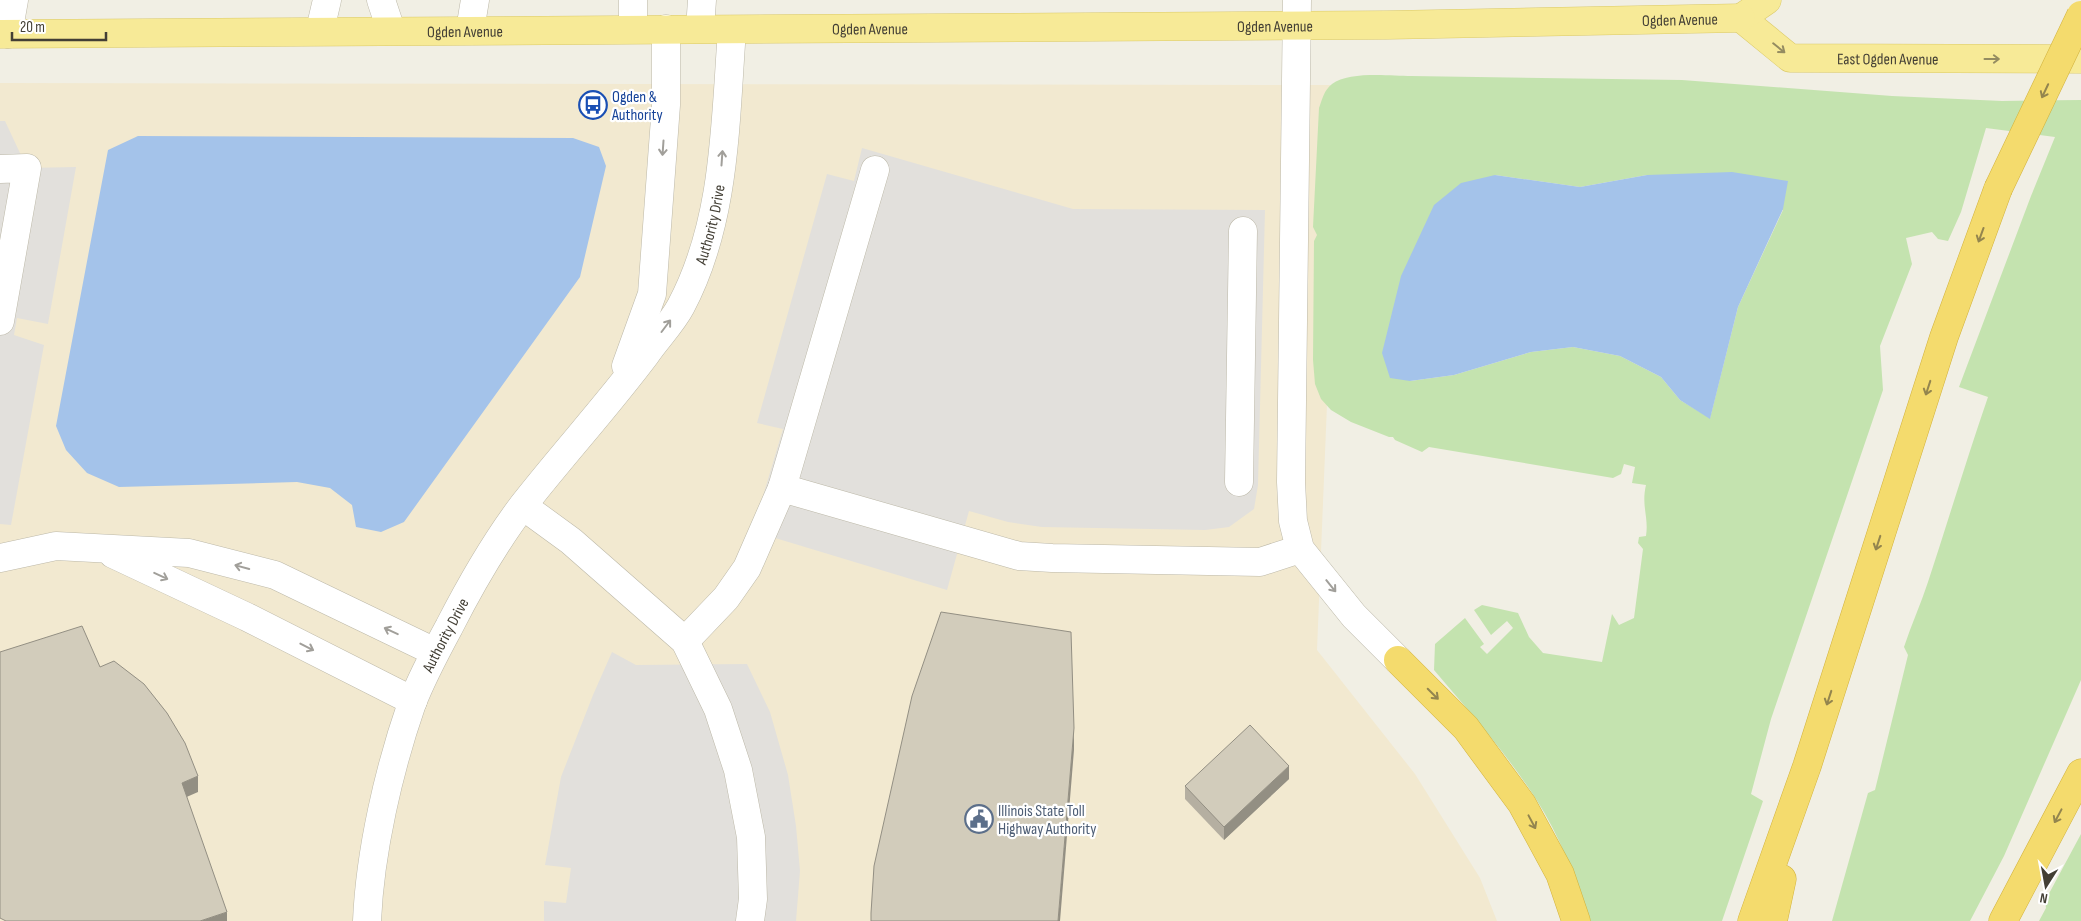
<svg xmlns="http://www.w3.org/2000/svg" width="2081" height="921" font-family="'Sofia Sans Condensed',sans-serif">
  <rect width="100%" height="100%" fill="#f1efe4"/>
  <!-- commercial -->
  <path fill="#f2e9d0" d="M 0,83 L 1340,85 L 1317,650 L 1415,774 L 1480,878 L 1497,921 L 0,921 Z"/>
  <!-- green -->
  <path fill="#c4e3af" fill-rule="evenodd" d="M 1411,76 L 1682,80 L 1892,96 L 2002,101 L 2081,100 L 2081,680 L 2004,856 L 1970,921 L 1832,921 L 1868,793 L 1875,790 L 1908,655 L 1904,647 C 1911,625 1921,604 1928,582 C 1948,521 1967,458 1988,397 L 1959,387 L 2031,196 L 2055,137 L 1986,128 L 1961,212 L 1948,241 L 1938,239 L 1932,232 L 1906,238 L 1912,264 L 1880,346 L 1883,390 L 1771,719 L 1751,794 L 1763,801 L 1722,921 L 1589,921 C 1576,879 1560,836 1536,799 C 1506,753 1469,711 1434,670 L 1435,644 L 1465,618 L 1484,644 L 1480,647 L 1487,654 L 1513,628 L 1507,621 L 1491,635 L 1474,610 L 1482,605 L 1518,613 L 1529,637 L 1543,653 L 1602,662 L 1612,614 L 1619,625 L 1634,618 L 1643,549 L 1638,543 L 1639,537 L 1646,536 C 1649,517 1641,506 1646,485 L 1632,483 L 1635,467 L 1624,464 L 1621,474 L 1613,478 L 1429,447 L 1422,452 L 1395,440 L 1393,437 L 1389,437 L 1351,422 L 1331,410 L 1321,399 L 1315,384 L 1313,360 L 1314,241 L 1317,235 L 1313,227 L 1319,108 C 1322,100 1324,90 1332,84 C 1349,71 1390,76 1411,76 ZM 1495,175 L 1580,187 L 1647,175 L 1783,210 L 1738,307 L 1710,418 L 1680,400 L 1661,377 L 1620,356 L 1573,347 L 1531,352 L 1454,375 L 1410,381 Z
    M 2081,834 L 2081,921 L 2039,921 L 2046,908 L 2045,901 Z"/>
  <!-- parking -->
  <path fill="#e2e0dc" d="M 0,121 L 5,121 L 27,168 L 76,167 L 48,324 L 17,318 L 14,335 L 44,345 L 11,525 L 0,524 Z
    M 862,148 L 1073,209 L 1265,210 L 1258,485 L 1254,509 L 1229,527 L 1205,530 L 1042,527 L 1008,522 L 969,511 L 947,590 L 749,530 L 763,496 L 783,429 L 757,423 L 827,174 L 854,181 Z
    M 612,652 L 636,665 L 747,664 L 770,712 L 788,775 L 796,826 L 800,871 L 796,921 L 544,921 L 544,901 L 566,903 L 571,868 L 545,865 L 561,777 L 593,695 Z"/>
  <!-- water -->
  <path fill="#a4c3ea" d="M 138,136 L 573,138 L 599,147 L 606,166 L 580,277 L 404,522 L 381,532 L 356,527 L 352,505 L 330,488 L 297,482 L 119,487 L 87,473 L 66,450 L 56,426 L 108,150 Z
    M 1732,172 L 1788,181 L 1783,209 L 1738,307 L 1710,419 L 1680,400 L 1661,377 L 1620,356 L 1573,347 L 1531,352 L 1454,375 L 1410,381 L 1390,378 L 1382,353 L 1401,276 L 1434,205 L 1461,183 L 1495,175 L 1580,187 L 1647,175 Z"/>
  <g fill="none" stroke-linecap="round" stroke-linejoin="round">
    <defs>
      <g id="minor">
        <path d="M 381,0 L 391,30"/>
        <path d="M 1297,0 L 1291,482 L 1293,521 L 1300,549 L 1354,616 L 1398,660"/>
        <path d="M 633,29 L 633,0"/>
        <path d="M 700,29 L 702,0"/>
        <path d="M 320,30 L 327,0"/>
        <path d="M 470,30 L 475,0"/>
        <path d="M 8,34 L 14,0"/>
        <path d="M 0,169 L 27,168 L 0,321"/>
        <path d="M 626,366 L 652,294 L 666,105 L 666,29"/>
        <path d="M 1239,482 L 1243,231"/>
        <path d="M 782,488 L 1019,556 L 1052,558 L 1260,562 L 1300,549"/>
        <path d="M 523,506 L 571,541 L 685,641 L 718,709 L 738,770 L 751,837 L 753,899 L 750,921"/>
        <path d="M 113,554 L 247,617 L 413,701"/>
        <path d="M 0,558 L 56,546 L 189,553 L 275,575 L 435,652"/>
        <path d="M 685,641 L 726,598 L 747,568 L 782,488 L 875,170"/>
        <path id="s1" d="M 367,921 C 370,851 389,769 412,703 C 422,677 436,651 449,627 C 471,584 495,542 524,504 C 564,453 607,406 646,354 C 657,338 672,323 681,306 C 726,221 725,123 732,30"/>
      </g>
      <g id="major">
        <path id="s2" d="M 1741,18 L 1790,58 L 2081,59"/>
        <path d="M 1741,18 L 1767,0"/>
        <path id="s3" d="M 0,34 L 1388,25 L 1741,18"/>
      </g>
      <path id="highway" d="M 1398,660 L 1466,728 L 1522,804 L 1560,874 L 1576,921
        M 1752,921 L 1807,766 L 1944,337 L 1998,189
        M 1773,921 L 1782,879
        M 2003,921 L 2081,773"/>
    </defs>
    <!-- minor casing -->
    <use href="#minor" stroke="#bcb8a8" stroke-width="29"/>
    <!-- major casing -->
    <use href="#major" stroke="#dbca69" stroke-width="29"/>
    <!-- highway casing -->
    <use href="#highway" stroke="#d2b23d" stroke-width="29"/>
    <!-- minor -->
    <use href="#minor" stroke="#fff" stroke-width="28"/>
    <!-- major -->
    <use href="#major" stroke="#f7ea97" stroke-width="28"/>
    <!-- highway -->
    <use href="#highway" stroke="#f4db6d" stroke-width="28"/>
    <defs>
      <path id="highway-bridge" d="M 1998,189 L 2081,15"/>
    </defs>
    <!-- highway-bridge casing -->
    <use href="#highway-bridge" stroke="#d2b23d" stroke-width="29" stroke-linecap="butt"/>
    <!-- highway-bridge -->
    <use href="#highway-bridge" stroke="#f4db6d" stroke-width="28"/>
  </g>
  <!-- wall -->
  <path fill="#b5afa1" d="M 1289,779 L 1224,840 L 1185,799 L 1185,786 Z"/>
  <!-- shaded-wall -->
  <path fill="#938f83" d="M 1074,728 L 1074,750 L 1060,921 L 1058,921 Z
    M 1289,766 L 1289,779 L 1224,840 L 1224,827 Z
    M 198,776 L 198,792 L 182,799 L 182,783 Z
    M 227,912 L 227,921 L 200,921 Z"/>
  <!-- building -->
  <path fill="#d2ccbb" stroke="#938f83" d="M 941,612 L 1071,632 L 1074,728 L 1058,921 L 871,921 L 871,913 L 874,866 L 912,696 Z
    M 82,626 L 100,667 L 114,661 L 144,684 L 167,713 L 185,743 L 198,776 L 182,783 L 227,912 L 200,921 L 6,921 L 0,918 L 0,652 Z
    M 1250,725 L 1289,766 L 1224,827 L 1185,786 Z"/>
  <!-- one-way arrows -->
  <defs><path id="oneway-shaft" d="M-6 0H5M1.5-3L5.5 0L1.5 3" fill="none" stroke-width="1.6" stroke-linecap="round" stroke-linejoin="round" transform="scale(1.25)"/></defs>
  <g stroke="#948c61">
    <use href="#oneway-shaft" transform="translate(1779 48) rotate(39)"/>
    <use href="#oneway-shaft" transform="translate(1992 59)"/>
  </g>
  <g stroke="#93854e">
    <use href="#oneway-shaft" transform="translate(2045 91) rotate(115)"/>
    <use href="#oneway-shaft" transform="translate(1981 235) rotate(110)"/>
    <use href="#oneway-shaft" transform="translate(1928 388) rotate(108)"/>
    <use href="#oneway-shaft" transform="translate(1878 543) rotate(108)"/>
    <use href="#oneway-shaft" transform="translate(1433 694) rotate(45)"/>
    <use href="#oneway-shaft" transform="translate(1829 698) rotate(108)"/>
    <use href="#oneway-shaft" transform="translate(2058 816) rotate(118)"/>
    <use href="#oneway-shaft" transform="translate(1532 822) rotate(62)"/>
  </g>
  <g stroke="#a19f9a">
    <use href="#oneway-shaft" transform="translate(663 148) rotate(94)"/>
    <use href="#oneway-shaft" transform="translate(722 158) rotate(-86)"/>
    <use href="#oneway-shaft" transform="translate(666 326) rotate(-53)"/>
    <use href="#oneway-shaft" transform="translate(242 567) rotate(-165)"/>
    <use href="#oneway-shaft" transform="translate(161 576) rotate(25)"/>
    <use href="#oneway-shaft" transform="translate(1331 586) rotate(51)"/>
    <use href="#oneway-shaft" transform="translate(391 631) rotate(-155)"/>
    <use href="#oneway-shaft" transform="translate(307 647) rotate(27)"/>
  </g>
  <!-- icons -->
  <defs>
    <symbol id="bus-ring" viewBox="-11 -11 22 22"><circle r="9.5" fill="#fff" stroke="#1a4fb4" stroke-width="1.5"/><path d="M-5-6H5V4H4V6H2V4H-2V6H-4V4H-5ZM-3.5-4V0h7V-4ZM-3.5 1.2v1.5H-2V1.2ZM2 1.2v1.5H3.5V1.2Z" fill="#1a4fb4"/></symbol>
    <symbol id="civic-ring" viewBox="-11 -11 22 22"><circle r="9.5" fill="#fff" stroke="#5c6f8a" stroke-width="1.5"/><path d="M-.6-6.5H3V-4.5H.6V-3L4-1V1h2V6H-6V1h2V-1L-.6-3ZM-1.2 2.5V6h2.4V2.5Z" fill="#5c6f8a"/></symbol>
  </defs>
  <g fill-rule="evenodd">
    <use href="#bus-ring" x="577" y="89" width="32" height="32"/>
    <use href="#civic-ring" x="963" y="803" width="32" height="32"/>
  </g>
  <g text-anchor="middle" stroke-width="4.5" stroke-linejoin="round" paint-order="stroke">
    <!-- street labels -->
    <g font-size="16" fill="#433f35" stroke="#fff">
      <text dy="6" stroke="none"><textPath href="#s3" startOffset="1680">Ogden Avenue</textPath></text>
      <text dy="6" stroke="none"><textPath href="#s3" startOffset="1275">Ogden Avenue</textPath></text>
      <text dy="6" stroke="none"><textPath href="#s3" startOffset="870">Ogden Avenue</textPath></text>
      <text dy="6" stroke="none"><textPath href="#s3" startOffset="465">Ogden Avenue</textPath></text>
      <text dy="6" stroke="none"><textPath href="#s2" startOffset="161">East Ogden Avenue</textPath></text>
      <text dy="6" stroke="none"><textPath href="#s1" startOffset="792">Authority Drive</textPath></text>
      <text dy="6" stroke="none"><textPath href="#s1" startOffset="299">Authority Drive</textPath></text>
    </g>
    <!-- transit labels -->
    <g font-size="16" fill="#164399" stroke="#fff" text-anchor="start">
      <text x="612" y="102">Ogden &amp;<tspan x="612" dy="18">Authority</tspan></text>
    </g>
    <!-- service labels -->
    <g font-size="16" fill="#4e5e75" stroke="#fff" text-anchor="start">
      <text x="998" y="816">Illinois State Toll<tspan x="998" dy="18">Highway Authority</tspan></text>
    </g>
  </g>
  <!-- north arrow -->
  <g transform="translate(2046 886) rotate(191)" stroke="#ffffff" stroke-width="4" paint-order="stroke">
  <path d="M0-4L9 19L0 12L-9 19Z" fill="#433f35"/>
  <text y="-8" font-size="14" font-weight="bold" text-anchor="middle" fill="#433f35">N</text>
  </g>
  <!-- scale -->
  <path d="M12 32v8h94v-8" fill="none" stroke="#433f35" stroke-width="2.5"/>
  <text x="20" y="32" font-size="15" fill="#433f35" stroke="#ffffff" stroke-width="4" paint-order="stroke">20 m</text>
</svg>
